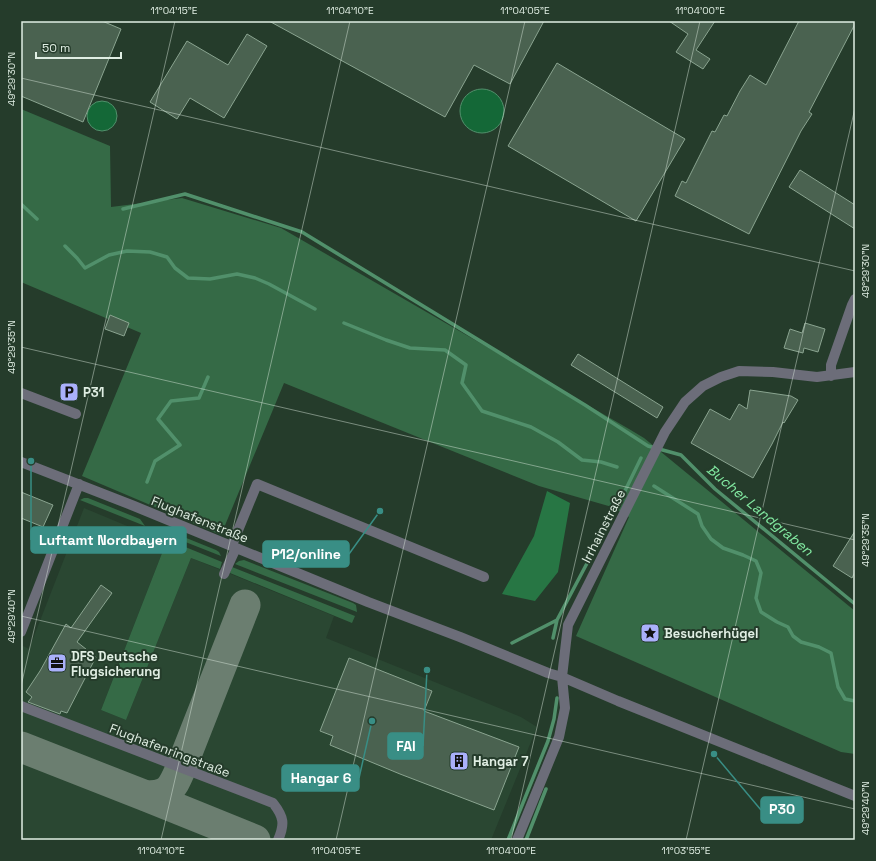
<svg xmlns="http://www.w3.org/2000/svg" width="876" height="861" font-family="'Space Grotesk',sans-serif">
  <rect width="100%" height="100%" fill="#253c2b"/>
  <!-- built -->
  <path fill="#2a4732" d="M 84,508 L 144,533 L 141,543 L 164,548 L 101,710 L 126,720 L 191,558 L 334,616 L 326,638 L 521,717 L 537,727 L 491,840 L 21,840 L 21,645 L 29,649 Z"/>
  <!-- green -->
  <path fill="#356a46" d="M 21,109 L 110,146 L 111,207 L 182,198 L 281,228 L 629,429 L 644,438 L 855,611 L 855,754 L 841,752 L 576,636 L 629,517 L 612,507 L 539,486 L 284,383 L 221,535 L 82,476 L 141,333 L 21,282 Z
    M 84,498 L 88,498 L 140,519 L 145,526 L 80,500 Z
    M 165,530 L 169,531 L 216,550 L 219,552 L 221,556 L 160,532 Z
    M 156,535 L 222,562 L 220,569 L 191,558 L 126,720 L 101,710 L 164,548 L 152,545 L 153,541 Z
    M 244,560 L 353,603 L 356,605 L 357,612 L 235,564 L 239,561 Z
    M 232,567 L 355,616 L 352,623 L 230,573 Z"/>
  <!-- forest -->
  <path fill="#277644" d="M 547,491 L 570,503 L 558,572 L 535,601 L 502,594 L 534,536 Z"/>
  <!-- water -->
  <path fill="#146837" stroke="#51906b" d="M460 111a22 22 0 1 1 44 0a22 22 0 1 1-44 0Z
    M87 116a15 15 0 1 1 30 0a15 15 0 1 1-30 0Z"/>
  <g fill="none" stroke-linecap="round" stroke-linejoin="round">
    <!-- stream -->
    <path stroke="#51906b" stroke-width="3.5" d="M 21,204 L 37,219
      M 123,209 L 185,194 L 302,232 L 585,405 L 648,446 L 681,455 L 715,489 L 855,604
      M 65,246 L 77,258 L 85,268 L 109,255 L 127,251 L 150,252 L 167,257 L 175,268 L 188,278 L 210,279 L 237,274 L 255,278 L 269,284 L 315,309
      M 344,323 L 386,340 L 410,348 L 445,350 L 466,365 L 462,383 L 482,411 L 531,427 L 558,442 L 582,460 L 601,462 L 617,467
      M 147,482 L 155,461 L 180,445 L 158,419 L 171,401 L 199,398 L 208,377
      M 654,486 L 698,514 L 702,526 L 711,539 L 723,548 L 743,555 L 756,561 L 761,573 L 756,598 L 761,612 L 777,622 L 788,627 L 793,636 L 801,642 L 819,647 L 831,653 L 838,687 L 845,699 L 855,701
      M 622,497 L 641,458
      M 553,638 L 557,620
      M 512,643 L 557,620 L 611,518
      M 508,840 L 548,741 L 554,719 L 557,698
      M 526,840 L 546,789"/>
    <!-- taxiway -->
    <path stroke="#6b7e70" stroke-width="31" d="M 21,747 L 146,796 L 255,840
      M 146,796 C 170,796 172,788 181,768 L 245,605"/>
  </g>
  <!-- building -->
  <path fill="#4a6250" stroke="#8aa490" d="M 21,21 L 102,21 L 121,29 L 83,122 L 21,96 Z
    M 269,21 L 544,21 L 510,84 L 474,65 L 445,117 Z
    M 669,21 L 715,21 L 696,50 L 710,59 L 703,69 L 676,52 L 688,34 Z
    M 799,21 L 855,21 L 855,24 L 809,112 L 812,114 L 801,131 L 749,234 L 675,196 L 682,181 L 686,183 L 712,131 L 715,132 L 724,115 L 727,116 L 740,91 L 750,75 L 766,85 Z
    M 247,34 L 267,46 L 224,118 L 190,98 L 177,119 L 150,102 L 187,41 L 228,65 Z
    M 557,63 L 685,139 L 636,221 L 508,146 Z
    M 800,170 L 855,205 L 855,229 L 789,187 Z
    M 110,315 L 129,323 L 124,336 L 105,329 Z
    M 805,323 L 825,329 L 818,352 L 804,348 L 803,353 L 784,348 L 790,329 L 802,333 Z
    M 578,354 L 663,407 L 657,418 L 571,365 Z
    M 750,390 L 791,396 L 798,400 L 784,423 L 783,422 L 772,444 L 753,478 L 691,443 L 710,409 L 730,420 L 739,404 L 747,409 Z
    M 21,492 L 53,505 L 43,527 L 21,518 Z
    M 855,531 L 855,572 L 852,578 L 833,566 Z
    M 101,585 L 112,593 L 77,642 L 96,657 L 67,713 L 61,711 L 60,714 L 28,702 L 32,697 L 26,692 L 40,671 L 66,624 L 71,628 Z
    M 349,658 L 432,691 L 424,711 L 519,747 L 494,810 L 400,774 L 330,745 L 333,736 L 320,731 Z"/>
  <g fill="none" stroke-linecap="round" stroke-linejoin="round">
    <!-- minor -->
    <path stroke="#6c6d79" stroke-width="10" d="M 831,376 L 831,365 L 852,305 L 855,299
      M 21,393 L 76,414
      M 21,462 L 134,506 L 368,602 L 460,637 L 548,673 L 562,677 L 618,701 L 855,796
      M 232,545 L 257,484 L 484,577
      M 224,574 L 236,548
      M 21,632 L 79,484
      M 21,706 L 273,803 C 284,817 285,824 278,840
      M 517,840 L 559,737 L 565,708 L 562,677 L 568,625 L 665,432 L 685,402 L 703,386 L 721,377 L 739,371 L 773,372 L 817,377 L 855,372"/>
  </g>
  <!-- ticks -->
  <path fill="none" stroke="#e0eee3" stroke-width="1" stroke-opacity="0.45" d="M 21,78 L 855,271M 21,347 L 855,540M 21,616 L 855,809M 21,686 L 175,21M 161,840 L 350,21M 336,840 L 525,21M 511,840 L 700,21M 686,840 L 855,108"/>
  <!-- icons -->
  <defs>
    <symbol id="parking-square" viewBox="-11 -11 22 22"><rect x="-9" y="-9" width="18" height="18" rx="4" fill="#aab0fb" stroke="#253c2b"/><path d="M-3.5-5.5H1a3.5 3.5 0 0 1 0 7H-1V5.5H-3.5ZM-1-3.4V-.6H.8a1.4 1.4 0 0 0 0-2.8Z" fill="#111"/></symbol>
    <symbol id="sight-square" viewBox="-11 -11 22 22"><rect x="-9" y="-9" width="18" height="18" rx="4" fill="#aab0fb" stroke="#253c2b"/><path d="M0-6L1.8-2.2L6-1.7L2.9 1.2L3.7 5.4L0 3.3L-3.7 5.4L-2.9 1.2L-6-1.7L-1.8-2.2Z" fill="#111"/></symbol>
    <symbol id="office-square" viewBox="-11 -11 22 22"><rect x="-9" y="-9" width="18" height="18" rx="4" fill="#aab0fb" stroke="#253c2b"/><path d="M-6-3h4V-5.5h4V-3h4V5H-6ZM-1-4.5V-3h2v-1.5ZM-6 0V1H6V0Z" fill="#111"/></symbol>
    <symbol id="building-square" viewBox="-11 -11 22 22"><rect x="-9" y="-9" width="18" height="18" rx="4" fill="#aab0fb" stroke="#253c2b"/><path d="M-4-6H4V6H1V3H-1V6H-4ZM-2.5-4.3h1.7v1.8h-1.7ZM.8-4.3h1.7v1.8H.8ZM-2.5-1h1.7V.8h-1.7ZM.8-1h1.7V.8H.8Z" fill="#111"/></symbol>
  </defs>
  <g fill-rule="evenodd">
    <use href="#parking-square" x="58" y="381" width="22" height="22"/>
    <use href="#sight-square" x="639" y="622" width="22" height="22"/>
    <use href="#office-square" x="46" y="652" width="22" height="22"/>
    <use href="#building-square" x="448" y="750" width="22" height="22"/>
  </g>
  <g text-anchor="middle" stroke-width="4" stroke-linejoin="round" paint-order="stroke">
    <!-- poi labels -->
    <g font-size="13" font-weight="bold" fill="#e0eee3" stroke="#253c2b" text-anchor="start">
      <text x="83" y="397">P31</text>
      <text x="664" y="638">Besucherhügel</text>
      <text x="71" y="661">DFS Deutsche<tspan x="71" dy="15">Flugsicherung</tspan></text>
      <text x="473" y="766">Hangar 7</text>
    </g>
    <!-- street labels -->
    <g font-size="13" fill="#e0eee3" stroke="#253c2b">
      <text transform="translate(200 519) rotate(22)" y="5">Flughafenstraße</text>
      <text transform="translate(603 526) rotate(-63)" y="5">Irrhainstraße</text>
      <text transform="translate(170 750) rotate(21)" y="5">Flughafenringstraße</text>
    </g>
    <!-- water labels -->
    <g font-size="14" font-style="italic" fill="#82e9a1" stroke="#253c2b">
      <text transform="translate(760 510) rotate(40)" y="5">Bucher Landgraben</text>
    </g>
  </g>
  <!-- callouts -->
  <path fill="none" stroke="#398e85" stroke-width="1.5" d="M31 461L31 540M380 511L349 554M427 670L423 746M372 721L359 778M714 754L761 810"/>
  <g fill="#398e85" stroke="#253c2b" stroke-width="1.5">
    <circle cx="31" cy="461" r="4"/>
    <circle cx="380" cy="511" r="4"/>
    <circle cx="427" cy="670" r="4"/>
    <circle cx="372" cy="721" r="4"/>
    <circle cx="714" cy="754" r="4"/>
  </g>
  <g fill="#398e85" stroke="#398e85" stroke-width="1.5">
    <rect x="31" y="527" width="155" height="26" rx="4"/>
    <rect x="263" y="541" width="86" height="26" rx="4"/>
    <rect x="388" y="733" width="35" height="26" rx="4"/>
    <rect x="282" y="765" width="77" height="26" rx="4"/>
    <rect x="761" y="797" width="42" height="26" rx="4"/>
  </g>
  <g font-size="14" text-anchor="middle" font-weight="bold" fill="#fff">
    <text x="108" y="545">Luftamt Nordbayern</text>
    <text x="306" y="559">P12/online</text>
    <text x="406" y="751">FAI</text>
    <text x="321" y="783">Hangar 6</text>
    <text x="782" y="814">P30</text>
  </g>
  <!-- border -->
  <rect width="876" height="861" fill="none" stroke="#253c2b" stroke-width="44"/>
  <!-- scale -->
  <path d="M36 52v6h85v-6" fill="none" stroke="#e0eee3" stroke-width="2"/>
  <text x="42" y="52" font-size="12" fill="#e0eee3" stroke="#253c2b" stroke-width="3" paint-order="stroke">50 m</text>
  <rect x="22" y="22" width="832" height="817" fill="none" stroke="#e0eee3" stroke-width="1.5"/>
  <g font-size="10" text-anchor="middle" fill="#e0eee3">
    <text x="174" y="14">11°04'15"E</text>
    <text x="350" y="14">11°04'10"E</text>
    <text x="525" y="14">11°04'05"E</text>
    <text x="700" y="14">11°04'00"E</text>
    <text transform="translate(11 79) rotate(-90)" y="4">49°29'30"N</text>
    <text transform="translate(865 271) rotate(-90)" y="4">49°29'30"N</text>
    <text transform="translate(11 347) rotate(-90)" y="4">49°29'35"N</text>
    <text transform="translate(865 540) rotate(-90)" y="4">49°29'35"N</text>
    <text transform="translate(11 616) rotate(-90)" y="4">49°29'40"N</text>
    <text transform="translate(865 808) rotate(-90)" y="4">49°29'40"N</text>
    <text x="161" y="854">11°04'10"E</text>
    <text x="336" y="854">11°04'05"E</text>
    <text x="511" y="854">11°04'00"E</text>
    <text x="686" y="854">11°03'55"E</text>
  </g>
</svg>
